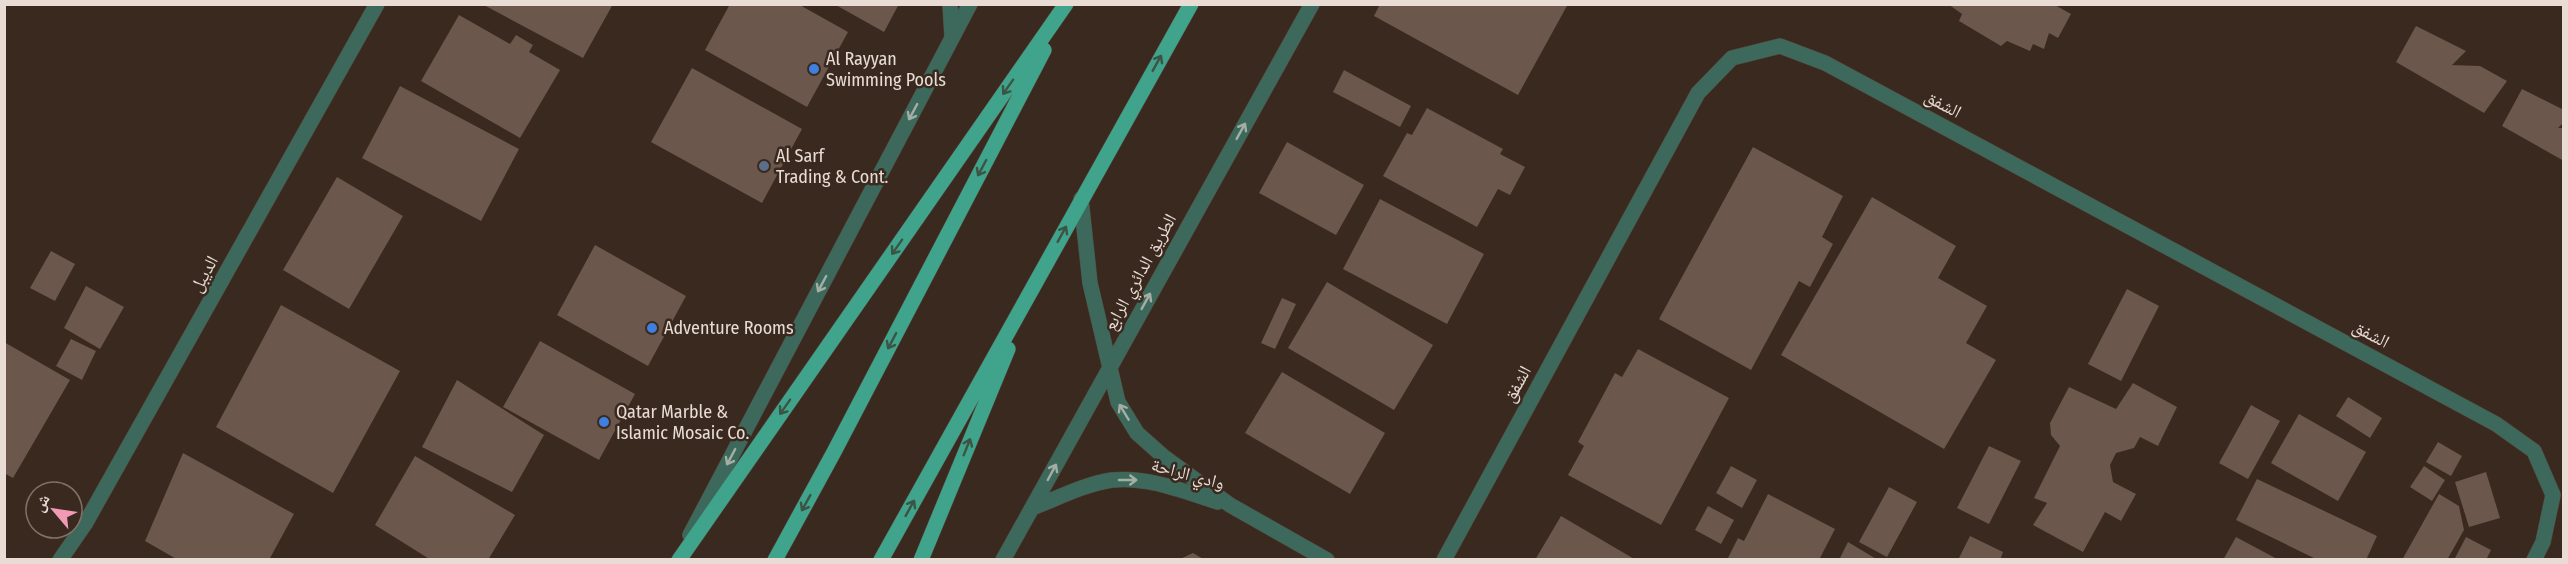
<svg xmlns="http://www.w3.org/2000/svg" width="2568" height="564" font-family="'Fira Sans Condensed','Noto Naskh Arabic',sans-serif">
  <rect width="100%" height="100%" fill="#3a291e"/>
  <!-- building -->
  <path fill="#6b574b" d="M 482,4 L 613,4 L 583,58 Z
    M 730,4 L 798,4 L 848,32 L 807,107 L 705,50 Z
    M 834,4 L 899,4 L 884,32 Z
    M 1380,4 L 1568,4 L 1518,95 L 1374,16 Z
    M 1948,4 L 2053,4 L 2071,14 L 2058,38 L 2049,33 L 2044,49 L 2033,44 L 2030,51 L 2007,41 L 2001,46 L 1959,21 L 1962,14 Z
    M 459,15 L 510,44 L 516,35 L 533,45 L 529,52 L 560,70 L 520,138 L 421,81 Z
    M 2416,26 L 2466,51 L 2452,65 L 2480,66 L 2507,81 L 2484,113 L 2396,62 Z
    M 692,68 L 802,129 L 762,203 L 651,142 Z
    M 1344,70 L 1411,106 L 1400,127 L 1333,92 Z
    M 400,86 L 519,149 L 481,221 L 362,158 Z
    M 2522,89 L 2564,110 L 2564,122 L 2558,128 L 2564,128 L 2564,161 L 2502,126 Z
    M 1427,108 L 1503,149 L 1500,154 L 1525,167 L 1510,195 L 1498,189 L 1477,227 L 1383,176 L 1407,133 L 1412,135 Z
    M 1287,142 L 1364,185 L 1336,235 L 1259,193 Z
    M 1753,147 L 1843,196 L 1822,237 L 1833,244 L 1810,287 L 1799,281 L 1751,370 L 1659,319 Z
    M 337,177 L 403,216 L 349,309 L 283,270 Z
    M 1872,197 L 1956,246 L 1938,278 L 1987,306 L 1966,343 L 1996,360 L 1944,449 L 1781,355 Z
    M 1380,199 L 1484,254 L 1447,324 L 1343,269 Z
    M 595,245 L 686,296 L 648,366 L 557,315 Z
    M 51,251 L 75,264 L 55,301 L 30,288 Z
    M 1327,282 L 1433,345 L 1394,410 L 1288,348 Z
    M 86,286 L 124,307 L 100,349 L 64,328 Z
    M 2127,289 L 2159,306 L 2121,381 L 2088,364 Z
    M 1282,298 L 1296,304 L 1275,349 L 1261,343 Z
    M 281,305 L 400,371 L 333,493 L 216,427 Z
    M 71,339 L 96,351 L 82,380 L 56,366 Z
    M 540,341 L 635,394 L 599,460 L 503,407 Z
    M 4,342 L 70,380 L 13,478 L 4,473 Z
    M 1638,349 L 1729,398 L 1661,525 L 1568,475 L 1584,446 L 1578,442 L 1615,373 L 1622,377 Z
    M 1282,372 L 1385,433 L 1350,494 L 1245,433 Z
    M 457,380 L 544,435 L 512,492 L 422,447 Z
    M 2133,383 L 2177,407 L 2158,446 L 2140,437 L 2134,448 L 2116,453 L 2110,465 L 2113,482 L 2136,494 L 2121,521 L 2105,512 L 2083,552 L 2033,525 L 2047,503 L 2034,498 L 2060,446 L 2051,435 L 2050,423 L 2069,387 L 2116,409 Z
    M 2348,397 L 2382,418 L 2370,438 L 2336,416 Z
    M 2251,405 L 2280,421 L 2248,479 L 2219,463 Z
    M 2299,414 L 2366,452 L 2338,501 L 2271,463 Z
    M 2438,442 L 2462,456 L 2451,476 L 2426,462 Z
    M 1989,446 L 2021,461 L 1989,524 L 1957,508 Z
    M 183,453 L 294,514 L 269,560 L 178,560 L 145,541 Z
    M 415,456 L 515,515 L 488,560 L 431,560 L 375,525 Z
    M 1731,466 L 1757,480 L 1742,508 L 1716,493 Z
    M 2424,466 L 2445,480 L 2432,501 L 2410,487 Z
    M 2486,472 L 2500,518 L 2469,527 L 2455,482 Z
    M 2257,479 L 2377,536 L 2366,560 L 2318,560 L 2236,520 Z
    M 1889,487 L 1917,502 L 1887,557 L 1859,542 Z
    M 1768,494 L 1835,529 L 1819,560 L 1727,560 L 1738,538 L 1744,541 Z
    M 2439,494 L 2459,506 L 2464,530 L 2447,560 L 2402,560 Z
    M 1708,506 L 1734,520 L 1721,544 L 1695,530 Z
    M 1561,516 L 1636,560 L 1535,560 Z
    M 1970,536 L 2003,552 L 2000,560 L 1958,560 Z
    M 2236,537 L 2279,560 L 2223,560 Z
    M 2466,537 L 2491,550 L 2486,560 L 2454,560 Z
    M 1848,542 L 1878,560 L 1839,560 Z
    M 1193,553 L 1205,560 L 1178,560 Z"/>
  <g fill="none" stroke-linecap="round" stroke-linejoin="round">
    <defs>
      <path id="minor" d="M 950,4 L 952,37
        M 1081,199 L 1090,283 L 1118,402 L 1137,433 L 1164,457 L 1230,505 L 1327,560
        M 1032,508 C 1058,498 1085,484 1112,480 C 1148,476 1185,492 1218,502
        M 690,535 L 970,4
        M 60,560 L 85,524 L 377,4
        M 1003,560 L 1312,4
        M 1444,560 L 1698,93 L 1732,58 L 1780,46 L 1825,63 L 2496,424 L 2534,451 L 2553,495 L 2543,542 L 2534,560"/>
      <path id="major" d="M 679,560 L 1066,4
        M 775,560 L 834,452 L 1044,50
        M 881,560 L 1191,4
        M 921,560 L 1008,349"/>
    </defs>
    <!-- minor casing -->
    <use href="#minor" stroke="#56463b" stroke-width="16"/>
    <!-- major casing -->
    <use href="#major" stroke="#56463b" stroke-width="16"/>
    <!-- minor -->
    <use href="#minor" stroke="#3d695d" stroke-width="15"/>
    <!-- major -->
    <use href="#major" stroke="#3fa48b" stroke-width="15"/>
  </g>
  <!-- one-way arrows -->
  <defs><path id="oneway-shaft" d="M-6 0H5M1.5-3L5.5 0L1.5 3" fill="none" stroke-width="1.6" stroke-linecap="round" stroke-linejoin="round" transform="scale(1.5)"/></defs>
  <g stroke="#3c5444">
    <use href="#oneway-shaft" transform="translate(1157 63) rotate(-61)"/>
    <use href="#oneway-shaft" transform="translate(1008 87) rotate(125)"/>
    <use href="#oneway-shaft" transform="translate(982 168) rotate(118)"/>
    <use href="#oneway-shaft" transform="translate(1062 234) rotate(-61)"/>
    <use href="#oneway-shaft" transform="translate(897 247) rotate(125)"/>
    <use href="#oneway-shaft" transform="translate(892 341) rotate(118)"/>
    <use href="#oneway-shaft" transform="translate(785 407) rotate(125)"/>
    <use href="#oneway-shaft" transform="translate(967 447) rotate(-68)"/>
    <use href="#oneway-shaft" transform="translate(806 503) rotate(119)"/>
    <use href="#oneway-shaft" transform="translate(910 508) rotate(-61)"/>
  </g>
  <g stroke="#a4aea5">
    <use href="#oneway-shaft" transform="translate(913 112) rotate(118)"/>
    <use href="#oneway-shaft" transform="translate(1241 131) rotate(-61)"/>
    <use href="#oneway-shaft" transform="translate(822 284) rotate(118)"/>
    <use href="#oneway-shaft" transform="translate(1146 301) rotate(-61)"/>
    <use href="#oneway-shaft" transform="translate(1124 412) rotate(-121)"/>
    <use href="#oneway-shaft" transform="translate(731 457) rotate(118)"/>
    <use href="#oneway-shaft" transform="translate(1052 472) rotate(-62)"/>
    <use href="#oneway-shaft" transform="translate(1128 480)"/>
  </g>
  <!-- markers -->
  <g fill="#3f7fe0" stroke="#3a291e" stroke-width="2">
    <circle cx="814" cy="69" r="6"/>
    <circle cx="652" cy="328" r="6"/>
    <circle cx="604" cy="422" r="6"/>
  </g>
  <circle fill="#5c6f8a" stroke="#3a291e" stroke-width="2" cx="764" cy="166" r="6"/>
  <g text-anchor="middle" stroke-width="5" stroke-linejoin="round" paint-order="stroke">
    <!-- poi labels -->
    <g font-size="18" fill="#e8dcd5" stroke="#3a291e" text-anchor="start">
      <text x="826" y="65">Al Rayyan<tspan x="826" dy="21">Swimming Pools</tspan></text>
      <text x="776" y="162">Al Sarf<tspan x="776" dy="21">Trading &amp; Cont.</tspan></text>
      <text x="664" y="334">Adventure Rooms</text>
      <text x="616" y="418">Qatar Marble &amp;<tspan x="616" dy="21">Islamic Mosaic Co.</tspan></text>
    </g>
    <!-- street labels -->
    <g font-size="18" fill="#e8dcd5" stroke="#3a291e">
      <text transform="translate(1943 104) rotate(28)" y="6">الشفق</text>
      <text transform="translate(1140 272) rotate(-61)" y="6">الطريق الدائري الرابع</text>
      <text transform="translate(204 274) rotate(-61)" y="6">الديبل</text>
      <text transform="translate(2371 334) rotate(28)" y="6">الشفق</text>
      <text transform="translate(1517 384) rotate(-61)" y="6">الشفق</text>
      <text transform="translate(1188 474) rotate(15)" y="6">وادي الراحة</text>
    </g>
  </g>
  <!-- border -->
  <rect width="2568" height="564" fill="none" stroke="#e8dcd5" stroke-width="12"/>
  <!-- north arrow -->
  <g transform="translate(54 510) rotate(299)"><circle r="28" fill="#3a291e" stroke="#807167" stroke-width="1.5"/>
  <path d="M0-4.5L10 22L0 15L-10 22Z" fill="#f09ab6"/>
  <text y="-9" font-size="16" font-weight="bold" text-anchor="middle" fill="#e8dcd5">ش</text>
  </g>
</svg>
